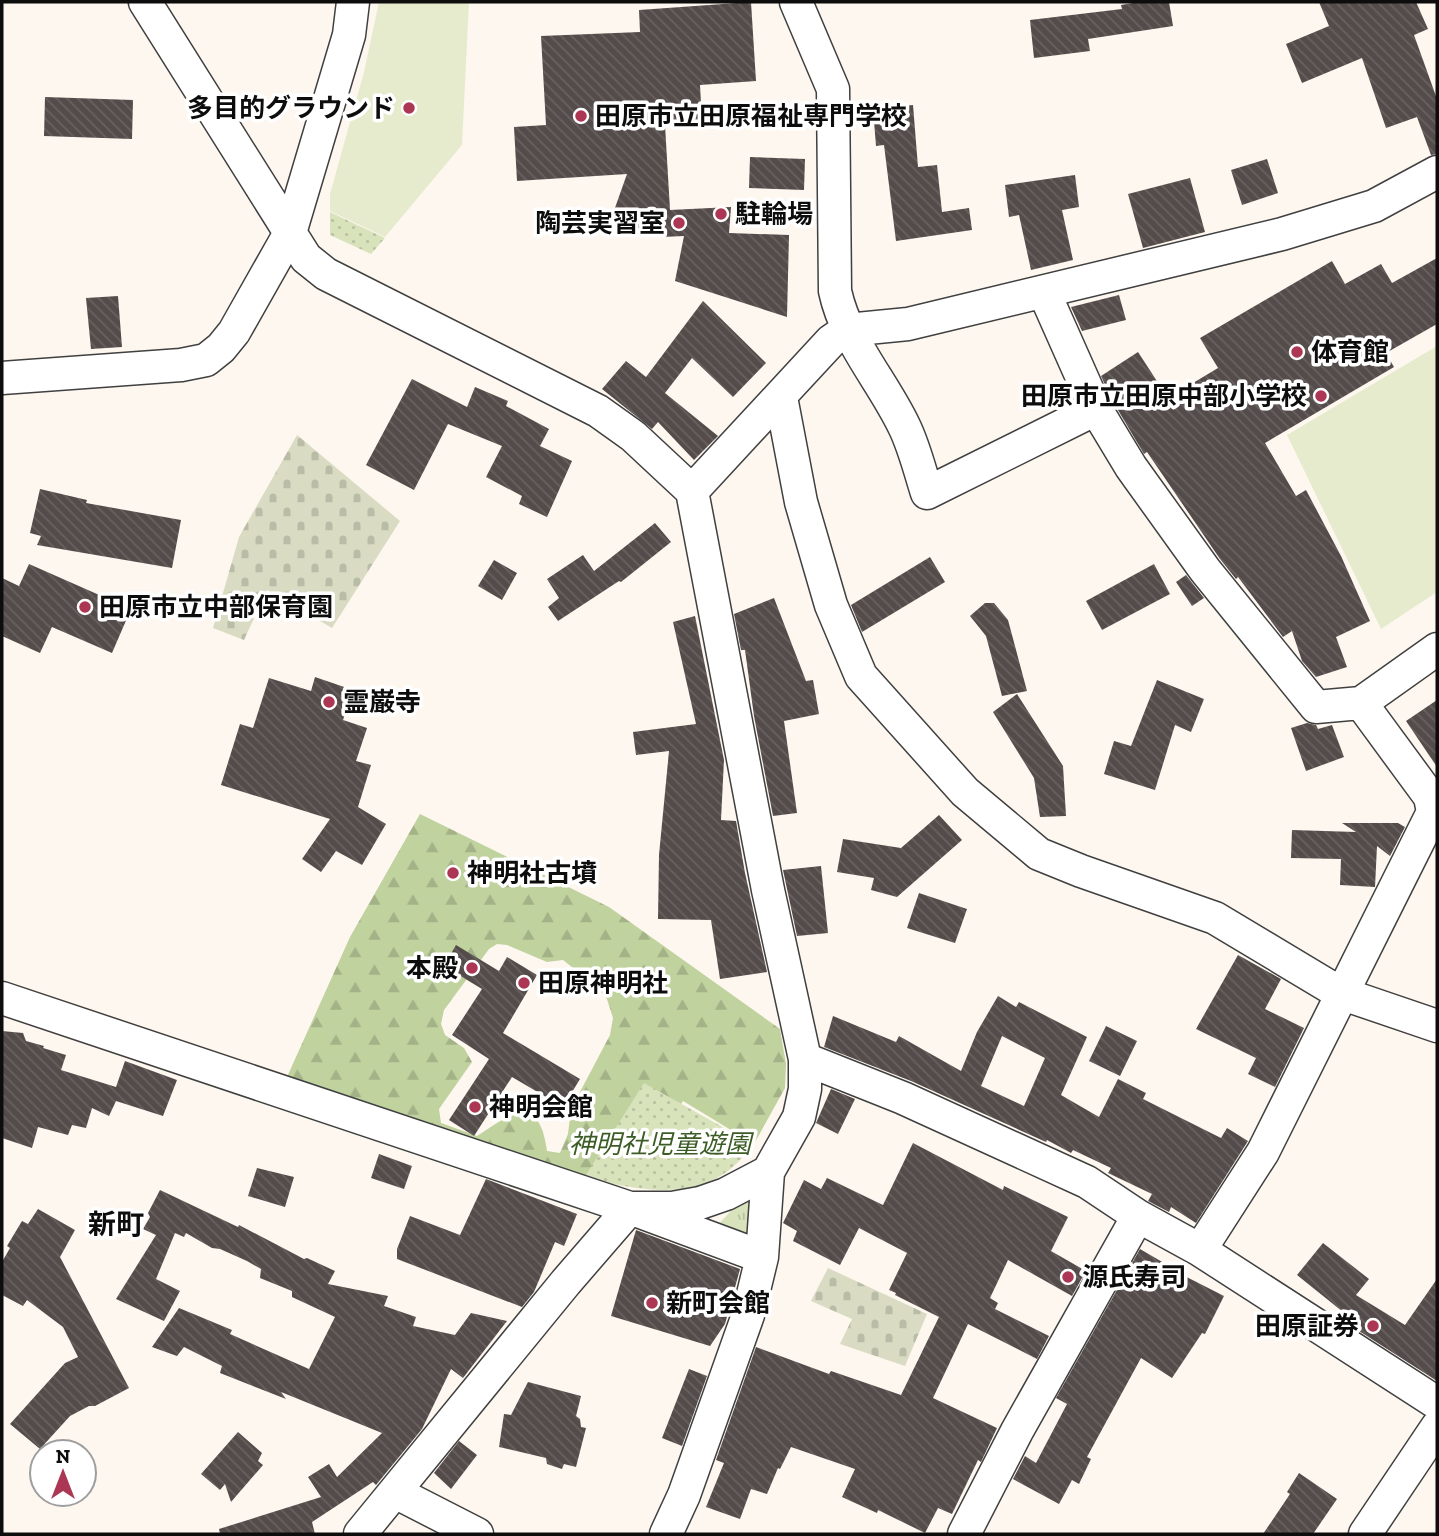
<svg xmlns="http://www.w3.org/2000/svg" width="1439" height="1536" font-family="'Zilla Slab','Noto Sans JP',serif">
  <defs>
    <pattern id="grass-tufts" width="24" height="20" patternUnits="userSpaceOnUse" patternTransform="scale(1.75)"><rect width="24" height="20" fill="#d8e3bc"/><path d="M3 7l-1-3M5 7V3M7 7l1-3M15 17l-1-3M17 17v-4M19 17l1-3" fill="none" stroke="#b8c2a0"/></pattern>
    <pattern id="forest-firs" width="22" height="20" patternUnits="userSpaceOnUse" patternTransform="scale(1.75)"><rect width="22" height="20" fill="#c0d29e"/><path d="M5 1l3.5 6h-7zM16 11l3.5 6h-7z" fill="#a4b387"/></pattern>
    <pattern id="cemetery-stones" width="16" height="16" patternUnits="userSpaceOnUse" patternTransform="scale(1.75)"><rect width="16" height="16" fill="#d9dcc2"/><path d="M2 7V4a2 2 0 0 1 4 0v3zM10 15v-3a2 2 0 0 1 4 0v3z" fill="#b9bca6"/></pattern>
    <pattern id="park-dots" width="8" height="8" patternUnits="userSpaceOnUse" patternTransform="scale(1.75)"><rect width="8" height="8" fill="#d8e3bc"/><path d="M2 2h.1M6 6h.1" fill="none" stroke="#b8c2a0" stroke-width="1.8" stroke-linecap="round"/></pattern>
    <pattern id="building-back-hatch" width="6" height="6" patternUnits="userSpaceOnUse" patternTransform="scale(1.75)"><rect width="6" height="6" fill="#544c4a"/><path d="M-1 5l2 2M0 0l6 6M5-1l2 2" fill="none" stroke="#686160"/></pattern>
  </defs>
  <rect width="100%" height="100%" fill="#fdf7ef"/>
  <!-- grass -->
  <path fill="url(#grass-tufts)" d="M 742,1199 L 756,1204 L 753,1244 L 715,1228 Z"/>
  <!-- forest -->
  <path fill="url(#forest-firs)" fill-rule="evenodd" d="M 420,814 L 609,907 L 780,1029 L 786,1064 L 785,1088 L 754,1144 L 683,1101 L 629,1184 L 583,1176 L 287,1077 L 350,937 ZM 497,944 L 507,945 L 547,962 L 563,960 L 597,987 L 607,999 L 613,1018 L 610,1035 L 571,1109 L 568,1134 L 560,1153 L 547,1151 C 539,1092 510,1114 477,1136 L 441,1123 L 439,1109 L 472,1062 L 464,1048 L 445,1035 L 441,1024 L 444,1010 L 489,949 Z"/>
  <!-- cemetery -->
  <path fill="url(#cemetery-stones)" d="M 297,435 L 400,521 L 332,628 L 267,590 L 244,640 L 213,628 L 239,537 Z
    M 828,1268 L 927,1314 L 905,1366 L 840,1344 L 852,1319 L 811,1301 Z"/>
  <!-- park -->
  <path fill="url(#park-dots)" d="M 330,212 L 385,238 L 371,254 L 330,235 Z
    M 644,1083 L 753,1144 C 710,1207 646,1191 584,1178 Z"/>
  <!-- pitch -->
  <path fill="#e7ebcd" d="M 379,2 L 469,2 L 462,145 L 385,237 L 330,211 L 330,194 L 364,72 Z
    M 1437,346 L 1437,592 L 1381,629 L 1287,435 Z"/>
  <!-- building -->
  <path fill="url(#building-back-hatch)" fill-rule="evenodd" d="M 751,2 L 756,81 L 700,85 L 702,122 L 665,125 L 670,210 L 731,207 L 729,233 L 789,235 L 787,317 L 675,281 L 684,236 L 662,237 L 611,219 L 627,174 L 517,181 L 514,127 L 546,125 L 541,36 L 640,32 L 639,10 Z
    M 1139,2 L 1169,2 L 1173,26 L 1088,39 L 1090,51 L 1034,58 L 1030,20 L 1122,9 L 1121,5 Z
    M 1319,2 L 1416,2 L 1428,29 L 1414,35 L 1437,99 L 1437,154 L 1431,155 L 1417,117 L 1386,128 L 1362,58 L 1302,83 L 1286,44 L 1329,26 Z
    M 45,97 L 133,100 L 132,139 L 44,136 Z
    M 913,105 L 918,167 L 937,165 L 942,212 L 969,208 L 972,230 L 896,241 L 884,145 L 876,146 L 873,109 Z
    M 750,157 L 805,159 L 804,190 L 749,188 Z
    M 1267,159 L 1278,193 L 1242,205 L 1231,170 Z
    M 1075,175 L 1079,207 L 1062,210 L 1073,260 L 1031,270 L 1019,215 L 1009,217 L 1005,185 Z
    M 1190,178 L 1205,232 L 1143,248 L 1128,194 Z
    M 1437,258 L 1437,324 L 1386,353 L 1394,367 L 1265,443 L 1296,496 L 1306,490 L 1341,556 L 1370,621 L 1336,637 L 1347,667 L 1316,677 L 1302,661 L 1292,631 L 1283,637 L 1238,577 L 1236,579 L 1220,559 L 1147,452 L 1144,454 L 1112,400 L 1101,376 L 1138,352 L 1168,398 L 1218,368 L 1200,338 L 1332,261 L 1345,284 L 1381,264 L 1392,283 Z
    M 1119,295 L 1126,320 L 1082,331 L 1071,307 Z
    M 118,296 L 122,347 L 91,349 L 86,298 Z
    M 703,301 L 766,363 L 733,397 L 692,358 L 665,393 L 718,436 L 694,460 L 658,422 L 652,429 L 602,389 L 626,361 L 646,377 Z
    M 412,379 L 467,407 L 475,387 L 508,401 L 506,406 L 549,429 L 540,446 L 572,461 L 547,517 L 519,504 L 522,496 L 486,477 L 502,446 L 448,424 L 414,490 L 366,465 Z
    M 40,489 L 87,500 L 86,503 L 181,520 L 172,568 L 37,545 L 41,536 L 30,533 Z
    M 655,523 L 671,542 L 621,582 L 619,581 L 558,621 L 548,607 L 559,598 L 547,579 L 583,555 L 594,571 Z
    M 930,557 L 945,582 L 862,632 L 851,605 Z
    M 494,560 L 517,573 L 502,600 L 478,586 Z
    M 29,564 L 131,609 L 112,653 L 52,627 L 40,653 L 2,636 L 2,578 L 19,586 Z
    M 1154,564 L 1170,594 L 1102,630 L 1086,601 Z
    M 1186,575 L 1204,598 L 1192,606 L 1176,582 Z
    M 774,598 L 806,681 L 813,680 L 819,714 L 784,721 L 797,813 L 773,816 L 754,716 L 745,650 L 741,650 L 734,614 Z
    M 985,603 L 994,603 L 1008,620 L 1027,691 L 1002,696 L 986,636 L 970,616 Z
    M 695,616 L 724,760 L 721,820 L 736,821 L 745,873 L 767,972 L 720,979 L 711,920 L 658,919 L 659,855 L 669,751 L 636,755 L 633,732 L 696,724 L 673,622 Z
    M 315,677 L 353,690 L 343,720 L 367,728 L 356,761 L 371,765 L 358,807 L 386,824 L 362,865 L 336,851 L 321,872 L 302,859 L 330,819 L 221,785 L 240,724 L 253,728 L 269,678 L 311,691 Z
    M 1157,680 L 1204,699 L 1191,732 L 1175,725 L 1155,790 L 1104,774 L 1114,741 L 1131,746 Z
    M 1017,694 L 1063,766 L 1066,816 L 1040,817 L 1034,778 L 993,712 Z
    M 1437,700 L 1437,767 L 1406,721 Z
    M 1307,723 L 1316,725 L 1318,729 L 1332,725 L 1344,757 L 1306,771 L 1291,728 Z
    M 939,815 L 962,840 L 897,897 L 871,890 L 874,878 L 837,872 L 843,839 L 901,848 Z
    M 1342,823 L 1398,823 L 1405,827 L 1390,856 L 1377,846 L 1375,887 L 1340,885 L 1341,859 L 1291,858 L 1292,830 L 1356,832 Z
    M 821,866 L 828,933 L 797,936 L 783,870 Z
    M 919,893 L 967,909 L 955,943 L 907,928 Z
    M 456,945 L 499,971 L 507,957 L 537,975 L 503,1033 L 580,1079 L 563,1107 L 512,1077 L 474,1136 L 449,1120 L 489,1059 L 452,1035 L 482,989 L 444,966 Z
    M 1238,955 L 1281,979 L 1265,1009 L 1304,1028 L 1275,1087 L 1248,1074 L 1256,1058 L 1196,1029 Z
    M 998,996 L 1016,1007 L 1019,1002 L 1087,1037 L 1061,1095 L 1099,1117 L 1118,1079 L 1146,1093 L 1143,1099 L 1221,1138 L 1227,1128 L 1248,1141 L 1196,1223 L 1171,1207 L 1169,1212 L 1148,1201 L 1152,1194 L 1108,1173 L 1111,1168 L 1073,1150 L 1071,1153 L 1047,1140 L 1046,1142 L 911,1081 L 824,1047 L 833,1016 L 896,1042 L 899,1036 L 961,1071 L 977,1032 ZM 1002,1036 L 1045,1058 L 1024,1106 L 981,1086 Z
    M 1106,1026 L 1137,1041 L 1120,1076 L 1089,1061 Z
    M 2,1031 L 23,1033 L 26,1041 L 44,1046 L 43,1048 L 66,1055 L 61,1070 L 116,1087 L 125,1061 L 177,1080 L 163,1116 L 116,1101 L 109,1116 L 92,1108 L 86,1128 L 72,1125 L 68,1135 L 38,1127 L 32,1148 L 2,1138 Z
    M 831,1089 L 855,1099 L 838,1134 L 816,1123 Z
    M 913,1143 L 1003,1190 L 1004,1186 L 1068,1217 L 1051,1251 L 1086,1271 L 1072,1296 L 1008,1260 L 990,1298 L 998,1303 L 995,1309 L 1049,1336 L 1037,1359 L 968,1324 L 933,1398 L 997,1428 L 981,1462 L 978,1460 L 952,1514 L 938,1508 L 925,1533 L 878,1510 L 877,1513 L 842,1497 L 855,1469 L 791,1447 L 780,1469 L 778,1468 L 767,1494 L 751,1489 L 740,1519 L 706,1507 L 724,1463 L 716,1460 L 756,1347 L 829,1374 L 831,1371 L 901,1395 L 939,1317 L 895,1295 L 896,1293 L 889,1290 L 907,1253 L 859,1228 L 840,1265 L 793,1241 L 797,1231 L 783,1223 L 804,1180 L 821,1189 L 827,1178 L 883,1205 Z
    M 379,1154 L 412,1166 L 404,1189 L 371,1178 Z
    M 257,1168 L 294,1177 L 285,1207 L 248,1196 Z
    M 486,1179 L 577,1214 L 564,1246 L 555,1242 L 534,1292 L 522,1307 L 397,1259 L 397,1249 L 410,1216 L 460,1235 Z
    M 160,1190 L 238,1227 L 239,1225 L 304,1259 L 307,1258 L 335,1271 L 328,1284 L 388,1296 L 384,1306 L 416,1317 L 413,1326 L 455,1335 L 471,1313 L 507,1321 L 463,1378 L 451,1369 L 422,1429 L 376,1485 L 373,1482 L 312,1522 L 315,1534 L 220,1534 L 219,1529 L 321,1497 L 308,1477 L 329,1464 L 337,1477 L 382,1433 L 281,1392 L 286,1399 L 220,1373 L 222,1366 L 184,1347 L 177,1356 L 152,1347 L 179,1308 L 232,1330 L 230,1334 L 309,1369 L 335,1317 L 292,1297 L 292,1291 L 260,1278 L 261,1269 L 247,1261 L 220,1249 L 212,1248 L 186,1233 L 184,1237 L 175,1233 L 156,1279 L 180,1291 L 164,1321 L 116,1299 L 156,1235 L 143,1229 L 150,1217 L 148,1213 Z
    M 38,1209 L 75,1230 L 60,1257 L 129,1388 L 95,1406 L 89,1406 L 70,1416 L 40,1449 L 10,1424 L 65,1363 L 78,1357 L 63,1327 L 27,1300 L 23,1306 L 2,1295 L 2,1262 L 10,1248 L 7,1246 L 22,1221 L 28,1224 Z
    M 636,1230 L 740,1269 L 725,1324 L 710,1346 L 611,1316 Z
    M 1323,1243 L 1369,1279 L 1356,1295 L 1405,1325 L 1437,1279 L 1437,1381 L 1345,1322 L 1348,1316 L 1297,1275 Z
    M 1140,1249 L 1164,1263 L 1163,1265 L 1224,1296 L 1205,1334 L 1202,1333 L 1172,1378 L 1141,1358 L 1087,1457 L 1091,1459 L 1079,1484 L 1072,1480 L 1059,1504 L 1013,1479 L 1025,1456 L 1036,1463 L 1067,1404 L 1056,1398 Z
    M 689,1369 L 707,1376 L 682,1446 L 662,1438 Z
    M 528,1382 L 581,1396 L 576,1416 L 580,1419 L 581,1427 L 586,1428 L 576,1467 L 564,1464 L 562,1469 L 547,1464 L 546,1458 L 499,1447 L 504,1414 L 511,1415 Z
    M 238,1432 L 262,1453 L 258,1461 L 263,1465 L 231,1502 L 225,1484 L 220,1490 L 201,1474 Z
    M 459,1441 L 477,1455 L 451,1489 L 434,1473 Z
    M 1299,1473 L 1337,1499 L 1313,1534 L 1263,1534 L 1290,1494 L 1287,1492 Z"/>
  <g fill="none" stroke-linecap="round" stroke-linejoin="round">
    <defs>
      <path id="minor" d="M 145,2 L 306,258 L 326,274 L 598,411 L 633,436 L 692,491 L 768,890 L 805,1059 L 805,1089 L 799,1117 L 768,1172 L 726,1194 L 700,1203 L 672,1208 L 630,1208 L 566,1282 L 360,1534
        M 796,2 L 833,89 L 835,291 C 846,342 882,380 904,426 C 914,446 920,471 927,493 L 1096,409
        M 1044,292 L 1096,409 L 1131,467 L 1205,570 L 1316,707 L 1361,703 L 1437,649
        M 2,378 L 181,365 L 206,360 L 221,348 L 234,332 L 290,233 L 349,35 L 353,2
        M 781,397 L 801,502 L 831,605 L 861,676 L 965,792 L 1039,854 L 1081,871 L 1215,918 L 1340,993 L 1437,1026
        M 692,491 L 831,341 L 847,330 L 908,324 L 1282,234 L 1374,206 L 1437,172
        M 2,998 L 630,1208 L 762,1257
        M 805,1059 L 903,1098 L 1087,1182 L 1138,1216 L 1200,1250 L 1437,1403
        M 1200,1250 L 1263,1152 L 1433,812 L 1430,797 L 1361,703
        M 395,1492 L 477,1534
        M 666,1534 L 684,1495 L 748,1315 L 762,1257 L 768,1172
        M 964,1534 L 1017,1431 L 1138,1216
        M 1365,1534 L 1437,1427"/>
    </defs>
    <!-- minor casing -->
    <use href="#minor" stroke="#404040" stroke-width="35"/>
    <!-- minor -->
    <use href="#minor" stroke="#fff" stroke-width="32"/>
  </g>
  <!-- markers -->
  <g fill="#ab3754" stroke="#fff" stroke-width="2.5">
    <circle cx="409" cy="108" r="7"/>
    <circle cx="581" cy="116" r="7"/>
    <circle cx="721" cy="214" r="7"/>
    <circle cx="679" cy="223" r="7"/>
    <circle cx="1297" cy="352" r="7"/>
    <circle cx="1321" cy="396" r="7"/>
    <circle cx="85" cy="607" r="7"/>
    <circle cx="329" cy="702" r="7"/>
    <circle cx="453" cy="873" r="7"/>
    <circle cx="472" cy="968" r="7"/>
    <circle cx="524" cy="983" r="7"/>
    <circle cx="475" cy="1107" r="7"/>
    <circle cx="1068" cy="1277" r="7"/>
    <circle cx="652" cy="1303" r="7"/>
    <circle cx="1373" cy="1326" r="7"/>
  </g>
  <g text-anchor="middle" stroke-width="7" stroke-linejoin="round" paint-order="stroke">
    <!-- poi labels -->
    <g font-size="26" font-weight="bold" fill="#0d0d0d" stroke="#fff" text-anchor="start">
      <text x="395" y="117" text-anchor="end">多目的グラウンド</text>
      <text x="595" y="125">田原市立田原福祉専門学校</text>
      <text x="735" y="223">駐輪場</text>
      <text x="665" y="232" text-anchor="end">陶芸実習室</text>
      <text x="1311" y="361">体育館</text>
      <text x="1307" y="405" text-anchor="end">田原市立田原中部小学校</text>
      <text x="99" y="616">田原市立中部保育園</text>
      <text x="343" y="711">霊巌寺</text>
      <text x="467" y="882">神明社古墳</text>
      <text x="458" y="977" text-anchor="end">本殿</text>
      <text x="538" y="992">田原神明社</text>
      <text x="489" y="1116">神明会館</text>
      <text x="1082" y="1286">源氏寿司</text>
      <text x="666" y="1312">新町会館</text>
      <text x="1359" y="1335" text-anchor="end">田原証券</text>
    </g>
    <!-- park labels -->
    <g font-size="26" font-style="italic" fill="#3c5c26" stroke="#fff">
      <text x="660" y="1153">神明社児童遊園</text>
    </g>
    <!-- neighbourhood labels -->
    <g font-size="28" font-weight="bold" fill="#0d0d0d" stroke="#fff">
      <text x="116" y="1234">新町</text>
    </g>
  </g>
  <!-- border -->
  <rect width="1439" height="1536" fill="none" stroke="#0d0d0d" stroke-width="7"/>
  <!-- north arrow -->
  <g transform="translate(63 1473)"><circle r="33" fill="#ffffff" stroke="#9e9e9e" stroke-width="2"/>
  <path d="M0-5L12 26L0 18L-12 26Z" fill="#ab3754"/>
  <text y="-10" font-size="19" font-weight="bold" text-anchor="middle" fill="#0d0d0d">N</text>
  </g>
</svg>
